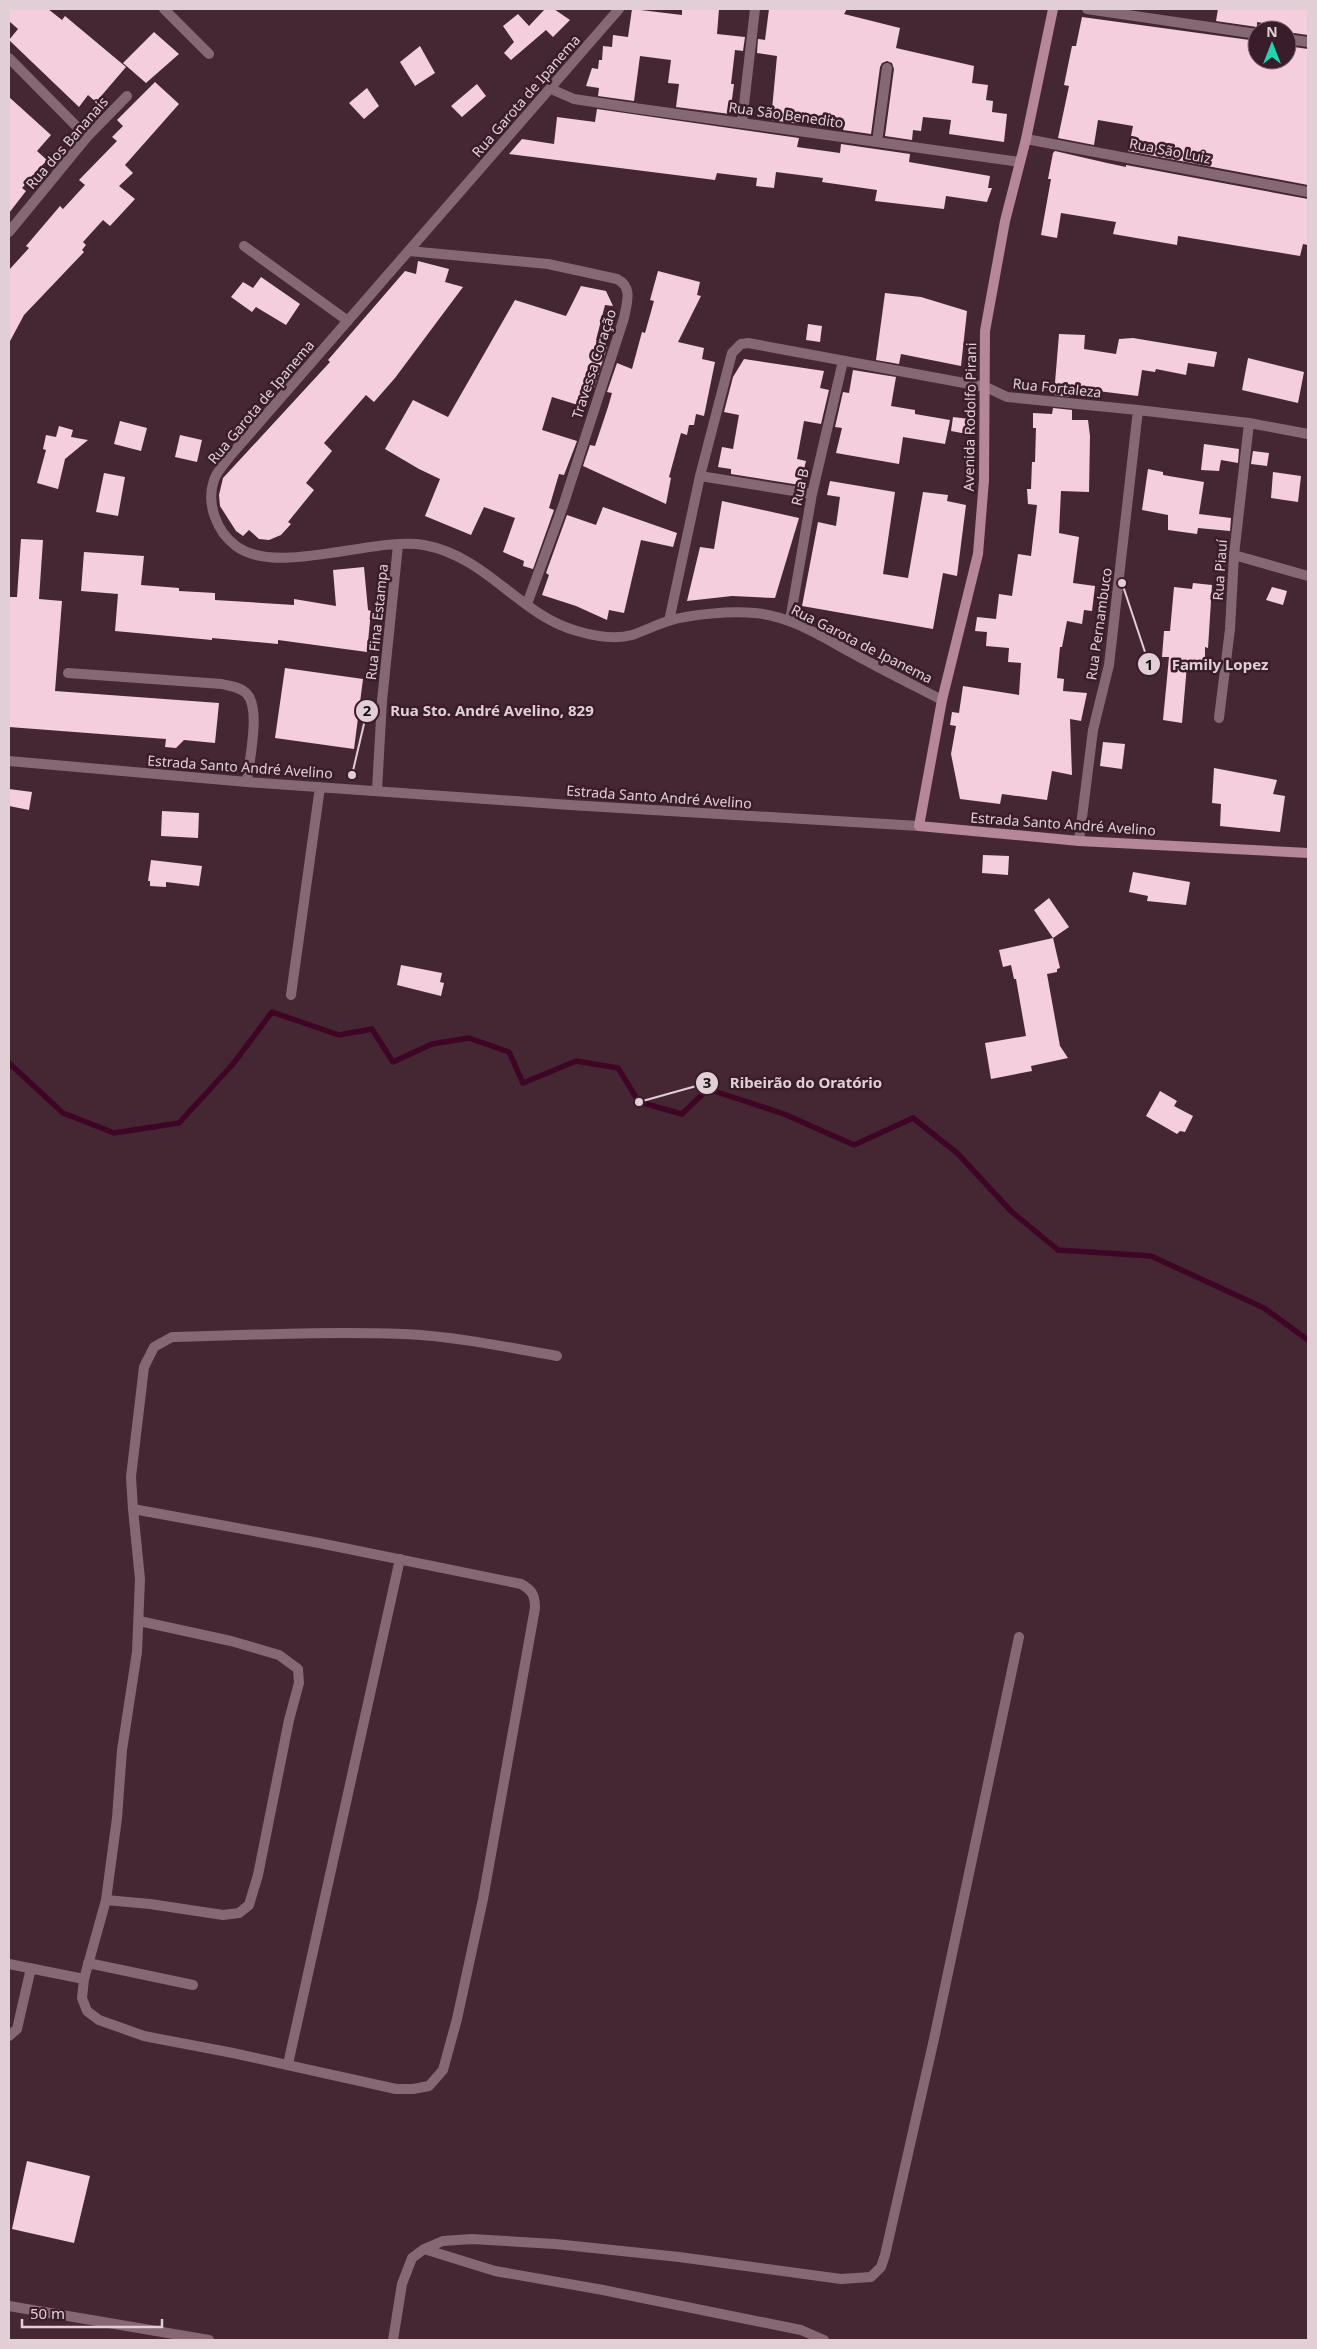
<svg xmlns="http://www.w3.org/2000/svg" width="1317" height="2349" font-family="'Noto Sans',sans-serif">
  <rect width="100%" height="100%" fill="#452734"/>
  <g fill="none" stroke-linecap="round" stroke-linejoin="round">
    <!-- stream -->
    <path stroke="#3f0525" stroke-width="5.5" d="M 9,1063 L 63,1113 L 114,1133 L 179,1123 L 233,1064 L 272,1012 L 339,1035 L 372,1029 L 393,1062 L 432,1044 L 469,1038 L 509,1052 L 523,1083 L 576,1061 L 618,1068 L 639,1102 L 682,1114 L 708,1089 L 784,1114 L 854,1145 L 913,1118 L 957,1153 L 1012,1212 L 1058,1250 L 1151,1256 L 1264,1308 L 1308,1340"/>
  </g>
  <!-- building -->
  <path fill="#f5cedd" d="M 9,9 L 48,9 L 62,20 L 65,16 L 126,67 L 96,102 L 88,95 L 79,107 L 9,40 L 18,29 L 9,21 Z
    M 545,9 L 554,9 L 570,20 L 553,37 L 546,30 L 511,60 L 504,53 L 514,42 L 503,26 L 518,14 L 529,26 Z
    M 632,9 L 682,15 L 682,9 L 719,9 L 717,34 L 745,37 L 743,51 L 735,50 L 731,84 L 734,84 L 730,114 L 676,107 L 679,84 L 668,83 L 671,60 L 640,56 L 634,101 L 598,96 L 599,88 L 586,86 L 592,68 L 598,69 L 599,60 L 602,60 L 603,46 L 612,47 L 613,35 L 628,37 Z
    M 769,9 L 847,9 L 844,14 L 900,28 L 896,48 L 974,66 L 972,83 L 988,85 L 986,100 L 993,101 L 992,112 L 1007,114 L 1004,142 L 949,134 L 951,120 L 923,117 L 921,131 L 913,130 L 912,140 L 885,136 L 894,69 L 892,63 L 887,61 L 882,63 L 880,67 L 871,134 L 843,130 L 845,122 L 802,117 L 800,124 L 771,120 L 777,56 L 757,53 L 758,39 L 765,40 Z
    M 1218,9 L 1308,9 L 1308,35 L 1287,32 L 1287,27 L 1257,22 L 1257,27 L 1216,21 Z
    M 1082,17 L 1257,41 L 1257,60 L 1287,60 L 1287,46 L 1308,49 L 1308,185 L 1128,151 L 1133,126 L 1098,120 L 1094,145 L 1058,138 L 1069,86 L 1064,85 L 1072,46 L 1076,46 Z
    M 154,32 L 179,54 L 146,83 L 123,63 Z
    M 420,46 L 435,73 L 415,86 L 400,62 Z
    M 155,82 L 179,104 L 125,165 L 133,173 L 119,186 L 135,199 L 110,226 L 103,220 L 83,242 L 86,245 L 82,250 L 84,252 L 24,315 L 9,343 L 9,270 L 29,248 L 26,246 L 60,206 L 63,209 L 85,185 L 79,180 L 117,141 L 112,137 L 123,126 L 117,120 Z
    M 477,84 L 486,96 L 462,117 L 451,106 Z
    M 367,88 L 379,106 L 364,119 L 349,103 Z
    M 9,97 L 51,135 L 37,151 L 47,160 L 22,188 L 26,191 L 9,213 Z
    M 597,109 L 799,138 L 797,147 L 840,153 L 841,144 L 910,154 L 909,162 L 990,176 L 988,188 L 992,188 L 987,202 L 946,196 L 944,209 L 875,201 L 877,190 L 822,182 L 823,178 L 776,172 L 774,188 L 756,186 L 757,178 L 717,173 L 715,180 L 509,154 L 522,139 L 554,144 L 557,117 L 595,122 Z
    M 1055,151 L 1107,163 L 1126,167 L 1126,165 L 1308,199 L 1308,245 L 1303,244 L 1300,256 L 1178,236 L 1177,245 L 1113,234 L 1116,222 L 1061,213 L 1057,238 L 1041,235 L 1051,179 L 1048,179 L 1053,153 Z
    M 418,261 L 449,269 L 445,282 L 463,287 L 395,378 L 374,402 L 366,395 L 324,443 L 332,451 L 306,483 L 314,490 L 288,522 L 291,524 L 281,535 L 269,540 L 259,539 L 249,530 L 243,536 L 236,531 L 220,506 L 219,495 L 223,478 L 330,362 L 328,360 L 405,271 L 416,274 Z
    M 658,271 L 700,282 L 697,295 L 701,296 L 678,342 L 704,348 L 702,359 L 715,362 L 704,416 L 696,414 L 694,425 L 689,425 L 687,435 L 681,433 L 669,477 L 671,478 L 666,504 L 583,466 L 590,445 L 595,446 L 608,407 L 612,393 L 607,392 L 617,363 L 632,369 L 642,332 L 645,333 L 654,301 L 650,300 Z
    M 261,277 L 300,304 L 286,325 L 256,307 L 252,312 L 231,297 L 243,282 L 253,288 Z
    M 581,286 L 606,291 L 613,306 L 605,305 L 596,340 L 608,344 L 594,388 L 585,385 L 578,405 L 552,397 L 542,430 L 577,441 L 564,475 L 559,474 L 549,508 L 554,510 L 533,569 L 523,566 L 524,561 L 503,552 L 515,518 L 484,507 L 471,535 L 425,516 L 440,479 L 419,469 L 385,449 L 413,400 L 448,417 L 515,300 L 566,316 Z
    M 885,293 L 921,297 L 967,311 L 961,366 L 901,354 L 899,364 L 876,360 Z
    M 808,324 L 822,326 L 820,342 L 806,340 Z
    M 1059,334 L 1085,335 L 1084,349 L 1116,354 L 1119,339 L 1133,338 L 1217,352 L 1214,367 L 1188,363 L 1186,375 L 1156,369 L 1155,372 L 1142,370 L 1138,396 L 1082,389 L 1072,389 L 1072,397 L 1054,395 Z
    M 1248,358 L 1304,372 L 1298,403 L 1242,390 Z
    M 744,359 L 824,371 L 820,388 L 829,390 L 821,424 L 804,421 L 797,459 L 806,461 L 800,485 L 731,474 L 731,469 L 718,467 L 722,447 L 733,449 L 739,415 L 724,412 L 733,377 Z
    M 853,370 L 896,377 L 891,406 L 915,410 L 915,414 L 950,420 L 945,444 L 903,437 L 899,464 L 836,453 L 842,428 L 835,427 L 843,392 L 849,393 Z
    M 1053,408 L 1072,410 L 1072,420 L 1088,420 L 1090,436 L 1089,492 L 1061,491 L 1059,533 L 1079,537 L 1073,583 L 1095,586 L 1092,611 L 1084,610 L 1082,624 L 1067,621 L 1062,647 L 1060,647 L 1057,678 L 1064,679 L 1063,691 L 1087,693 L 1081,721 L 1070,719 L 1072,775 L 1052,771 L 1047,800 L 1002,794 L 1000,804 L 960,799 L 951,754 L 956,726 L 950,725 L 952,712 L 959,713 L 963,686 L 1019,695 L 1021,663 L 1008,662 L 1009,648 L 986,646 L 987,632 L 975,631 L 977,617 L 996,619 L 999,594 L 1012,596 L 1018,554 L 1031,556 L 1037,505 L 1028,504 L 1027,489 L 1031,489 L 1032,462 L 1035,462 L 1036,428 L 1033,428 L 1033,413 L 1052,414 Z
    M 953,417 L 969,419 L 967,434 L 951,431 Z
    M 120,421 L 147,428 L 141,451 L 114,444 Z
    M 59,426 L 73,430 L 71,437 L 88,440 L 65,459 L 58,489 L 37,483 L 46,450 L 43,449 L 46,435 L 56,437 Z
    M 180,435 L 202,440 L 197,462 L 175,457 Z
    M 1204,444 L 1239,449 L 1238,463 L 1221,460 L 1219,471 L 1201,470 Z
    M 1253,451 L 1269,453 L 1267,466 L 1251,464 Z
    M 1148,469 L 1163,472 L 1163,475 L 1204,482 L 1199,514 L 1231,518 L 1230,531 L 1198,528 L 1197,534 L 1168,530 L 1168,515 L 1142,510 Z
    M 1273,472 L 1301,476 L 1298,502 L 1271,498 Z
    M 104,473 L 125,477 L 118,516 L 96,512 Z
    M 830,481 L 895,492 L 883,574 L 908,578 L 923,492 L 948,495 L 947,501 L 966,505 L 957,576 L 943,573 L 933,629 L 802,606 L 818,522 L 836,526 L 840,497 L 827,495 Z
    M 722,501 L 799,518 L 775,598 L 732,596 L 687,601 L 700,547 L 714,549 Z
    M 603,507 L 677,533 L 673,547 L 641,540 L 624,613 L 609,610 L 607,620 L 576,606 L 542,595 L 549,575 L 546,573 L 567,515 L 596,525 Z
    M 21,539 L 43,540 L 39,599 L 62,601 L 55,691 L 219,703 L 215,743 L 184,740 L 176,748 L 165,747 L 166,739 L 9,727 L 9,597 L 17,597 Z
    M 84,552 L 144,556 L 141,585 L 179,588 L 179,591 L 215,593 L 215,600 L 294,605 L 294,599 L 336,606 L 333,570 L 364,567 L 368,610 L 371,611 L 367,652 L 278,640 L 278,644 L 212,638 L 212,640 L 115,631 L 118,594 L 81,591 Z
    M 1193,583 L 1212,585 L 1208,648 L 1205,647 L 1205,665 L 1187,665 L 1182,723 L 1163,720 L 1169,657 L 1162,657 L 1164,631 L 1170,631 L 1174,587 L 1192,589 Z
    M 1272,587 L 1287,591 L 1283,605 L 1266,600 Z
    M 285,668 L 363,679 L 354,749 L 275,738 Z
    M 1103,742 L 1125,744 L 1122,769 L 1100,766 Z
    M 1214,768 L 1277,780 L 1273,794 L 1285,796 L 1280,832 L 1220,826 L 1221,804 L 1212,803 Z
    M 9,789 L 32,792 L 29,810 L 9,806 Z
    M 162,811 L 199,813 L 198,838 L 161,836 Z
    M 983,855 L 1009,856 L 1008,875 L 982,873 Z
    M 151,860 L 202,866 L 199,886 L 166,882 L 166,887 L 150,886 L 150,881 L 148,881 Z
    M 1133,872 L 1190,882 L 1186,905 L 1147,901 L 1148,896 L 1129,892 Z
    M 1049,898 L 1069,927 L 1053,938 L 1034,910 Z
    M 1053,938 L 1060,968 L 1057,969 L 1057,972 L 1047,974 L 1060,1046 L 1068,1058 L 1031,1066 L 1032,1071 L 991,1079 L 985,1043 L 1026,1036 L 1016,979 L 1014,979 L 1011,965 L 1003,967 L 999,950 Z
    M 401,965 L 442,973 L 440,982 L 444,983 L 441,996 L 397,985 Z
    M 1160,1091 L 1177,1101 L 1174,1106 L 1193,1116 L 1185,1132 L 1180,1131 L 1177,1134 L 1146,1116 Z
    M 27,2161 L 90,2176 L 74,2243 L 12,2229 Z"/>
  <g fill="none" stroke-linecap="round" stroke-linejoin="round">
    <!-- lane -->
    <path stroke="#866874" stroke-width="10" d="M 68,673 L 222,684 C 230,686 241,687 247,694 C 261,709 249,761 247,782
      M 133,1509 L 140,1579 L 137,1652 L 122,1750 L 117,1818 L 106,1900 L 84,1979 L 82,1998 L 87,2011 L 99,2020 L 144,2036 L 233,2053 L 396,2089 L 413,2089 L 429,2086 L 443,2070 L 457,2019 L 483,1899 L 535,1608 C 535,1595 532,1590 521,1584 L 319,1543 L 133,1509 L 131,1477 L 144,1367 L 154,1347 L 172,1337 C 249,1335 326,1331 403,1334 C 454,1336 506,1347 557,1356
      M 106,1900 L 150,1904 L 223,1915 L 239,1913 L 249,1905 L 258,1875 L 289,1720 L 299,1683 L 298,1669 L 279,1655 L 231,1641 L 139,1621
      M 88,1963 L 193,1985
      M 9,1964 L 84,1979
      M 9,2036 L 17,2029 L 31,1968
      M 288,2064 L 400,1559
      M 424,2249 L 495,2271 L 603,2290 L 801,2330 L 824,2340
      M 9,2306 L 209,2340
      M 393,2340 L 402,2284 L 412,2258 L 424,2249 L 443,2241 L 472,2239 L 555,2244 L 679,2257 L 841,2279 L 871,2277 L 881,2267 L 885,2255 L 934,2039 L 1019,1637"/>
    <!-- street -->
    <path stroke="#866874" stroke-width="10" d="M 164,9 L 209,54
      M 619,9 L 231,455 C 225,463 217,471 214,480 C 206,503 216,531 236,546 C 277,577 375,536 424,545 C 488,557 519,615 577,631 C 594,636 615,640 632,635 C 644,631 656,625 668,621 C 692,614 730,611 755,613 C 791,616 822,637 854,654 C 883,670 913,685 942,700
      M 1087,9 L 1257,34
      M 1287,39 L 1308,42
      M 9,58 L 87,137
      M 551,89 L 574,99 L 627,107 L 1020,162
      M 742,122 L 755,9
      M 1026,139 L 1308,192
      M 877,142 L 887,68
      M 9,232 L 87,137 L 127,96
      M 244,246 L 348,321
      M 409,251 L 548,264 L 617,279 C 633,287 627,302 624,318 L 563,506 L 527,604
      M 700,476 L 812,494
      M 1234,555 L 1308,576
      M 790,620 L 812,494 L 843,361
      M 669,621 L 700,476 L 732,353 L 741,344 L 748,343 L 986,387 L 1007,397 L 1138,410 L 1249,423 L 1308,434
      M 1219,718 L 1230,629 L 1234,555 L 1249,423
      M 9,761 L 247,782 L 570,805 L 919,826
      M 377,790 L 382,701 L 398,545
      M 1079,841 L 1093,730 L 1109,665 L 1138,410
      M 291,995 L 320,787"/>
    <!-- secondary -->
    <path stroke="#b68699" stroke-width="10" d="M 1053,9 L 1026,139 L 1005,221 L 985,331 L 984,480 L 978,554 L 942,700 L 919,826 L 1079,841 L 1308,853"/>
  </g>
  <g text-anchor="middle" stroke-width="5" stroke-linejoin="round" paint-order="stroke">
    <!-- street labels -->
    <g font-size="14" fill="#e2cfd6" stroke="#3a1d2a">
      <text transform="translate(526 96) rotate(-49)" y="5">Rua Garota de Ipanema</text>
      <text transform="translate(786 115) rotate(8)" y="5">Rua São Benedito</text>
      <text transform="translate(67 143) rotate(-49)" y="5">Rua dos Bananais</text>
      <text transform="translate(1170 151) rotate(11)" y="5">Rua São Luiz</text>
      <text transform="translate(594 364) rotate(-72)" y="5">Travessa Coração</text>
      <text transform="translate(1057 388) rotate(6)" y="5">Rua Fortaleza</text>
      <text transform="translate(261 402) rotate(-50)" y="5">Rua Garota de Ipanema</text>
      <text transform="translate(970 417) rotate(-89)" y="5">Avenida Rodolfo Pirani</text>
      <text transform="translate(800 487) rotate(-78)" y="5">Rua B</text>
      <text transform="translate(1220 570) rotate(-86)" y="5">Rua Piauí</text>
      <text transform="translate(377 622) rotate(-84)" y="5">Rua Fina Estampa</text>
      <text transform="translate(1099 624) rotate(-82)" y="5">Rua Pernambuco</text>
      <text transform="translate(862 644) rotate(27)" y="5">Rua Garota de Ipanema</text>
      <text transform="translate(240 767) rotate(4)" y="5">Estrada Santo André Avelino</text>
      <text transform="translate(659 797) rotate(4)" y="5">Estrada Santo André Avelino</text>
      <text transform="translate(1063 824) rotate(4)" y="5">Estrada Santo André Avelino</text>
    </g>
  </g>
  <!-- callouts -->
  <path fill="none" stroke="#e2cfd6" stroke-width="2" d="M1122 583L1149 664M352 775L367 711M639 1102L707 1083"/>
  <g fill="#e2cfd6" stroke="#3a1d2a" stroke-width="2">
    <circle cx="1122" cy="583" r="5"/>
    <circle cx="352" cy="775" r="5"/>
    <circle cx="639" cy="1102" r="5"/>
    <circle cx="1149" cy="664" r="12"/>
    <circle cx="367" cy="711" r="12"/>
    <circle cx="707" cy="1083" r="12"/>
  </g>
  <g font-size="15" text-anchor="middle" font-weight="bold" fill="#111">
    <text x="1149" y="670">1</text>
    <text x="367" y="716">2</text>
    <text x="707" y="1088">3</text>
  </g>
  <g font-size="15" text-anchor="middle" font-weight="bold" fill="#e2cfd6" stroke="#3a1d2a" stroke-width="5" stroke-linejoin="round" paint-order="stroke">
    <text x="1220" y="670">Family Lopez</text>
    <text x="492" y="716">Rua Sto. André Avelino, 829</text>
    <text x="806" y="1088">Ribeirão do Oratório</text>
  </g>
  <!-- border -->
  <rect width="1317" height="2349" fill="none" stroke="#e2cfd6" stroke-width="20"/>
  <!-- north arrow -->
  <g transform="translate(1272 45)"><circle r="24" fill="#3a1d2a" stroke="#7d646f"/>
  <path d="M0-4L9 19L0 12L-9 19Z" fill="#23d5af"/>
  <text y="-8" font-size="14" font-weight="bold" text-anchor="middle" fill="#e2cfd6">N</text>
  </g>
  <!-- scale -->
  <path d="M22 2319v8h140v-8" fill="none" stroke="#e2cfd6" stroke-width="2.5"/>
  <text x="30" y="2319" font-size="15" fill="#e2cfd6" stroke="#3a1d2a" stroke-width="4" paint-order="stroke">50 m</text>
</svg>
